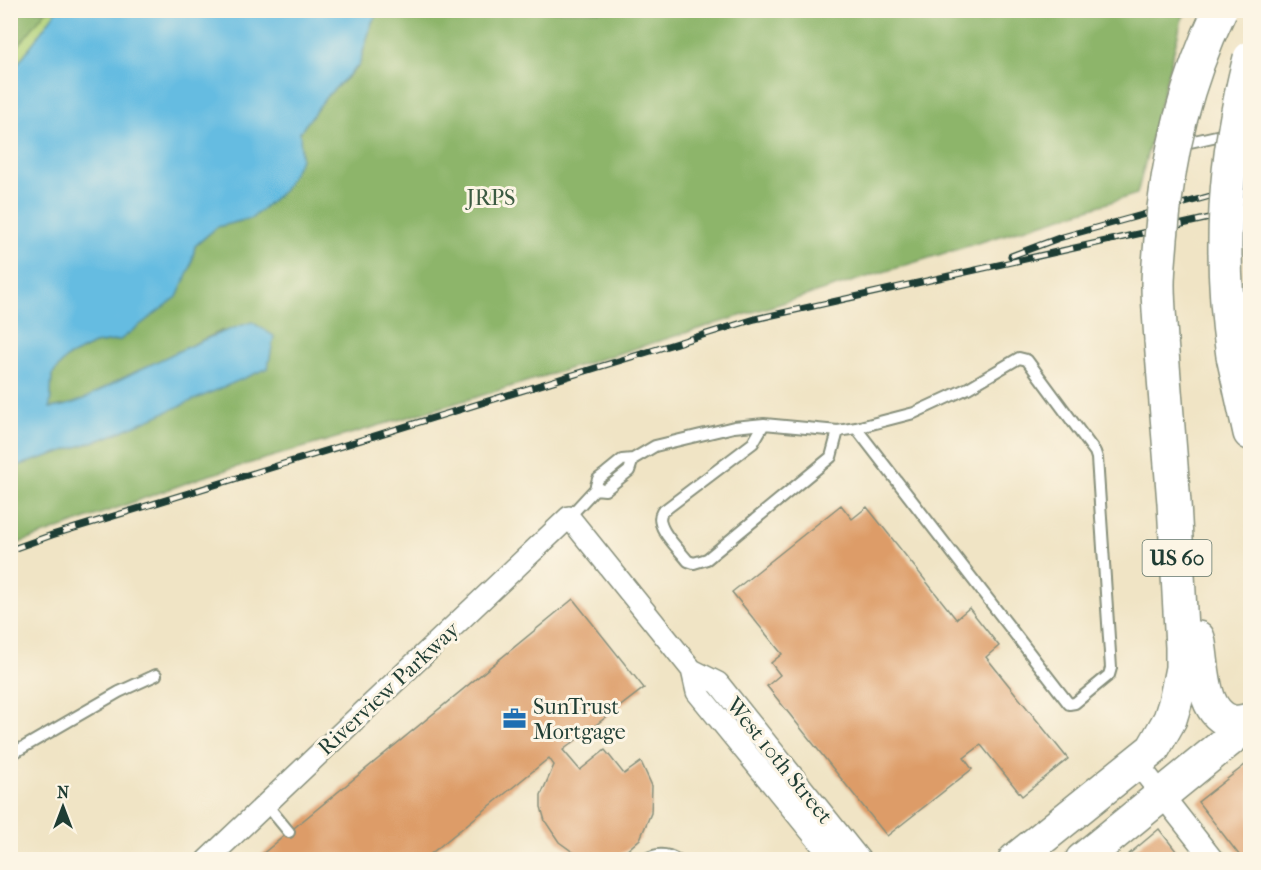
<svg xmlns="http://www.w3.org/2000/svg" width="1261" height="870" font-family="'IM FELL French Canon',serif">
  <rect width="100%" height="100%" fill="#fcf5e5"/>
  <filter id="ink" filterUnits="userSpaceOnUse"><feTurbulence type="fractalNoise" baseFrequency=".0167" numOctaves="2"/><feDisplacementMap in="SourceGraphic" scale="12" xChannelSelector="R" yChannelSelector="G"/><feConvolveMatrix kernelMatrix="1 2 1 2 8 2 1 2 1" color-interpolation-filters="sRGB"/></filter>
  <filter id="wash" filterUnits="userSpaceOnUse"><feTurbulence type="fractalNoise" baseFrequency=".008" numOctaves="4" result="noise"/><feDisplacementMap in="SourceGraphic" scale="24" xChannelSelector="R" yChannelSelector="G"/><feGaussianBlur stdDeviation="1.35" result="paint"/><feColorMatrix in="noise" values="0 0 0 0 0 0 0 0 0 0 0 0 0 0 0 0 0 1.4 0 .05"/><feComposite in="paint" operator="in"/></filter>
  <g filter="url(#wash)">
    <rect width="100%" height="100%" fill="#f0e4c5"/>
    <!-- green -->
    <path fill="#b2d37b" stroke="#688858" stroke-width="1.5" d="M 11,11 L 57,11 L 11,73 Z"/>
    <!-- forest -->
    <path fill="#8db56b" stroke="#567950" stroke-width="1.5" d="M 11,10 L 46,11 L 11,55 L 10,11 Z
      M 379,11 L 1187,11 L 1182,19 L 1137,194 L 480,396 L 203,477 L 11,546 L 11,468 L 108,437 L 223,330 L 117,381 L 81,402 L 50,408 L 52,375 L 66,358 L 94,344 L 120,340 L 191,266 L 195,246 L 217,227 L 252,218 L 301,159 L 300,132 L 326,97 L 359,66 L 372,22 Z"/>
    <!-- water -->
    <path fill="#65bce1" stroke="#427c8a" stroke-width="1.5" d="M 57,10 L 379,11 L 372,22 L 359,65 L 326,97 L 300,132 L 301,159 L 284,190 L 252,218 L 217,227 L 195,246 L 191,266 L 177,297 L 120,340 L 94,344 L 66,358 L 52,375 L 50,408 C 81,405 93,393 119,380 C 162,359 206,336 252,322 L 274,336 L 268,368 L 108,437 L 11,468 L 11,73 Z"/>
    <g id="blocks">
      <!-- building -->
      <path fill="#dd9c68" d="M 841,505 L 852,519 L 867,507 L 956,619 L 969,608 L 999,646 L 986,657 L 1068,759 L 1022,796 L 981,745 L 964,758 L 972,769 L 887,836 L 767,686 L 780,675 L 771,663 L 782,654 L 732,592 Z
        M 573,599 L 644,688 L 563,750 L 580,770 L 605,750 L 624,774 L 641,762 L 652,786 L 651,813 L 640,839 L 625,852 L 611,858 L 587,857 L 573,852 L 559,842 L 545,821 L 541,807 L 541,795 L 554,765 L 549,758 L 423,860 L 255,860 Z
        M 1250,761 L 1250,860 L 1243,860 L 1198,802 Z
        M 1159,829 L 1183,860 L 1122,860 Z"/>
    </g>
  </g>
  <g filter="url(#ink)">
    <use href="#blocks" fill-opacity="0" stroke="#88907c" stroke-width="1.5"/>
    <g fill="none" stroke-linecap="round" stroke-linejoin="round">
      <defs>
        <path id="service" d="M 1181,144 L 1230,133
          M 764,424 L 753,443 L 662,512 C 653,526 679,549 688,561 L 694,563 L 707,559 L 831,457 L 838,431
          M 595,489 L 605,490 L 629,471 L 633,459
          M 569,517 L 595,489 L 598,479 L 606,473 L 622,460 L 633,459 L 655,446 L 734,427 L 764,424 L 838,431 L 856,428 L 914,413 L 968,388 L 1019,358 L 1027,360 L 1095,452 L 1097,458 L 1111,668 L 1109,675 L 1075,703 L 1069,704 L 856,428
          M 10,755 L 119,692 L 156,675
          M 266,804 L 289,832
          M 645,860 C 656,853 666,853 677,860"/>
        <path id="minor" d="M 692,670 L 718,683 L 860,860
          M 1137,763 L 1213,860
          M 207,860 L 569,517 L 692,670 L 697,692 L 834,860"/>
        <path id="primary" d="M 1233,356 L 1250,433
          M 1198,638 C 1204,662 1199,713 1232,722 C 1237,723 1245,721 1250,720
          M 1015,860 L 1153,749 L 1170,719 L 1175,703 L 1182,668 L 1182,647 L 1174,503 L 1161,340
          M 1082,860 L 1250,723"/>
      </defs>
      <!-- service casing -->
      <use href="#service" stroke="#88907c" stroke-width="14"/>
      <!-- minor casing -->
      <use href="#minor" stroke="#88907c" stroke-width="24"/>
      <!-- primary casing -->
      <use href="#primary" stroke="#88907c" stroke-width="36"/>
      <!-- service -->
      <use href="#service" stroke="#fff" stroke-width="10"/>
      <!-- minor -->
      <use href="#minor" stroke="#fff" stroke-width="21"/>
      <!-- primary -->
      <use href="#primary" stroke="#fff" stroke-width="33"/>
      <defs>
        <path id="rail" d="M 1011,256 L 1059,238 L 1250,185
          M 10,550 L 52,535 L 755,319 L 1250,209"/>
      </defs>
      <!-- rail casing -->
      <use href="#rail" stroke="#1f3d34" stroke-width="7"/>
      <!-- rail -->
      <use href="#rail" stroke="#fcf5e5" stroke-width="4.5" stroke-dasharray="14" stroke-linecap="butt"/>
      <defs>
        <path id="primary-bridge" d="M 1161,340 C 1160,322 1158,303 1158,285 C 1158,270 1160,254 1161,239 C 1167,159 1185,83 1220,10
          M 1233,356 C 1218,253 1224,158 1250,58"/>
      </defs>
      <!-- primary-bridge casing -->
      <use href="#primary-bridge" stroke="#88907c" stroke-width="36" stroke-linecap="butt"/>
      <!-- primary-bridge -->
      <use href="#primary-bridge" stroke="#fff" stroke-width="33"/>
    </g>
  </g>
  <!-- icons -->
  <defs>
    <symbol id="office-bare" viewBox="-9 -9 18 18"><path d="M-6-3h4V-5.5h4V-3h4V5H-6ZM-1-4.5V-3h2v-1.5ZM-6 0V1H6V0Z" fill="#1f6fb2" stroke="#fcf5e5" stroke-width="2.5" paint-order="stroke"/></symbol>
  </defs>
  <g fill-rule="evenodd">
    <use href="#office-bare" x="498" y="702" width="33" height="33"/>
  </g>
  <g text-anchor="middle" stroke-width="6" stroke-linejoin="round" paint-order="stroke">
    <!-- shield labels -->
    <rect fill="#fcf5e5" stroke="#617469" stroke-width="1.5" x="1142.5" y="540" width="69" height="36" rx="4.5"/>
    <g font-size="21" font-weight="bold" fill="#1f3d34">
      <text x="1177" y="565">US 60</text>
    </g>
    <!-- park labels -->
    <g font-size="22" fill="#3c5b42" stroke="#fcf5e5">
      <text x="491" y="205">JRPS</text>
    </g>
    <!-- street labels -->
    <g font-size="22" fill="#1f3d34" stroke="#fcf5e5">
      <text transform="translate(388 688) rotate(-43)" y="8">Riverview Parkway</text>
      <text transform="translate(780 760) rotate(51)" y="8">West 10th Street</text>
    </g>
    <!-- poi labels -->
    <g font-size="22" fill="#1f3d34" stroke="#fcf5e5" text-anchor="start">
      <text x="533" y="714">SunTrust<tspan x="533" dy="25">Mortgage</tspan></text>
    </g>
  </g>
  <!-- margin -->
  <rect width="1261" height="870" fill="none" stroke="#fcf5e5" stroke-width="36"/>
  <!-- north arrow -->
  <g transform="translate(63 807)" stroke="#fcf5e5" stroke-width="4.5" paint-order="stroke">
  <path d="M0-4.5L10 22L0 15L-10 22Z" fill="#1f3d34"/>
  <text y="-9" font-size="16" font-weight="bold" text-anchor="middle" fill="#1f3d34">N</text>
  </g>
</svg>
